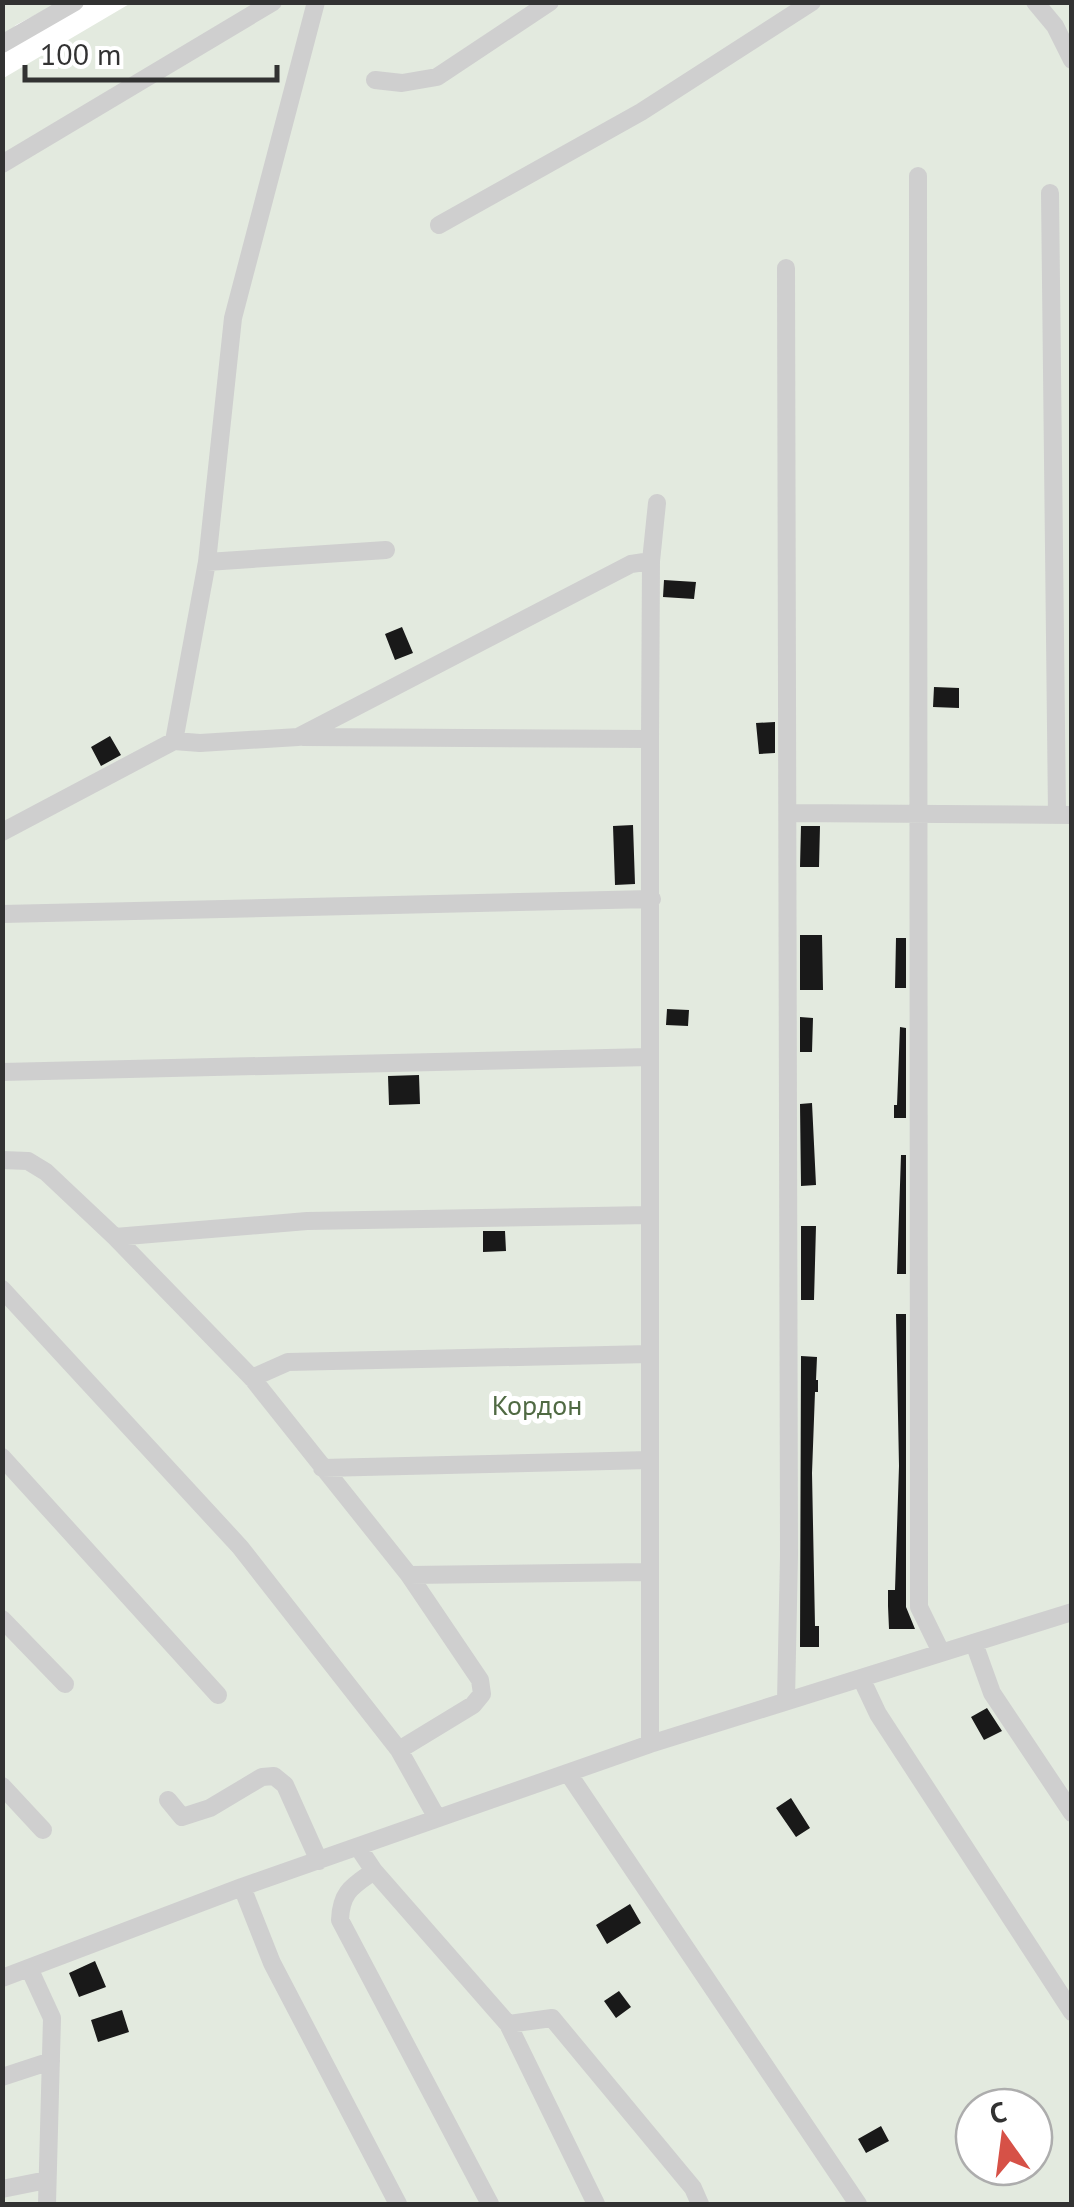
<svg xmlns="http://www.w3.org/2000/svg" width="1074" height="2207" font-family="'PT Sans',sans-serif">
  <rect width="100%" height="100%" fill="#fff"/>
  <!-- green -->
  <path fill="#e3eadf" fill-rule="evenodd" d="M 3,3 L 58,3 L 16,25 L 3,39 Z
    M 131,3 L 1071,3 L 1071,2204 L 3,2204 L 2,79 ZM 974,2107 L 1034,2107 L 1034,2167 L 974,2167 Z"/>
  <!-- building -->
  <path fill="#191919" d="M 664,580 L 696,582 L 694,599 L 663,597 Z
    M 402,627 L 413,653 L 395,660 L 385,634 Z
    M 934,687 L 959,688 L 959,708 L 933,707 Z
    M 775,722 L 775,753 L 759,754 L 756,723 Z
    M 110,736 L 121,755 L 101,766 L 91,747 Z
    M 633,825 L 635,884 L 615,885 L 613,826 Z
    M 801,826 L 820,826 L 819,867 L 800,867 Z
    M 800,935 L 822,935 L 823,990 L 800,990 Z
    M 896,938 L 906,938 L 906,988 L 895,988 Z
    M 667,1009 L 689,1010 L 688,1026 L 666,1025 Z
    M 800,1017 L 813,1018 L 812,1052 L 800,1052 Z
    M 900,1027 L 906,1028 L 906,1118 L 894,1118 L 894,1105 L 897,1105 Z
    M 419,1075 L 420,1104 L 389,1105 L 388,1076 Z
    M 812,1103 L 816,1185 L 801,1186 L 800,1104 Z
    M 901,1155 L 906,1155 L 906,1274 L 897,1274 Z
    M 801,1226 L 816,1226 L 814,1300 L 801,1300 Z
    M 483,1231 L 505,1231 L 506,1251 L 483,1252 Z
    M 896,1314 L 906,1314 L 906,1607 L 915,1629 L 889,1629 L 888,1606 L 888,1590 L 895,1590 L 899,1466 Z
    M 801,1356 L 817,1357 L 816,1380 L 818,1380 L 818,1392 L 815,1392 L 812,1473 L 815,1626 L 819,1626 L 819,1647 L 800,1647 Z
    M 987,1708 L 1002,1731 L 984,1740 L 971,1717 Z
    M 791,1798 L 810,1828 L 796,1837 L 776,1808 Z
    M 630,1904 L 641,1923 L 607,1944 L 596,1925 Z
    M 95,1961 L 106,1987 L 79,1997 L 69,1973 Z
    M 619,1991 L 631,2007 L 616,2018 L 604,2001 Z
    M 122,2010 L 129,2032 L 98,2042 L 91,2020 Z
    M 881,2126 L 889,2141 L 866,2153 L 858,2139 Z"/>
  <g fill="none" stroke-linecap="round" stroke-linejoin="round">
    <!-- minor -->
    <path stroke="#cfcfcf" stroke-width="18" d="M 1035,2 L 1055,26 L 1072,60
      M 2,44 L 75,2
      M 375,80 L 402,83 L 437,77 L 550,2
      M 2,164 L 273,2
      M 918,176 L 919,1607 L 941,1652
      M 1050,193 L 1057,815
      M 439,225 L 641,112 L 812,2
      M 207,562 L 386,550
      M 303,737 L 650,739
      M 174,741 L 207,562 L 233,318 L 316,2
      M 788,813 L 1072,815
      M 2,832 L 174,741 L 200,743 L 298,737 L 631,564 L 651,561
      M 2,914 L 652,899
      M 2,1072 L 650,1057
      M 2,1160 L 28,1161 L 46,1172 L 115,1237 L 252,1378 L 409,1575 L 480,1680 L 482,1694 L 473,1705 L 399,1750
      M 115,1237 L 307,1221 L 650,1215
      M 2,1289 L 240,1547 L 399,1750 L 437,1818
      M 252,1378 L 288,1362 L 650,1354
      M 2,1457 L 218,1695
      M 322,1468 L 650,1460
      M 409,1575 L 648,1572
      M 2,1619 L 65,1684
      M 974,1643 L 992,1693 L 1072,1813
      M 861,1678 L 878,1714 L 1072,2012
      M 786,1701 L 789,1555 L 786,268
      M 650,1744 L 650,739 L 651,561 L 657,503
      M 568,1773 L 858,2204
      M 2,1786 L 43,1830
      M 168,1800 L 182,1817 L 210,1808 L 262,1777 L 274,1776 L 285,1785 L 319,1861
      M 358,1847 L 374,1871 L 508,2024 L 596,2204
      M 374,1871 C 353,1886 341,1891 340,1920 L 490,2204
      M 242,1887 L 272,1963 L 398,2204
      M 29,1968 L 52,2018 L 47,2204
      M 2,1978 L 242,1887 L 650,1744 L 1072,1612
      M 508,2024 L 552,2018 L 693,2188 L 700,2204
      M 2,2077 L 51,2061
      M 2,2189 L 47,2180"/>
  </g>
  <g text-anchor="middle" stroke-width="10" stroke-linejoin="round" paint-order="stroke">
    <!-- park labels -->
    <g font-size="28" fill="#506a43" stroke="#fff">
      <text x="537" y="1415">Кордон</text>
    </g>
  </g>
  <!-- border -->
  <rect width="1074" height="2207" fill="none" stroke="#323232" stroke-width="10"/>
  <!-- north arrow -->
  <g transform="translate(1004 2137) rotate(346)"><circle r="48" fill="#ffffff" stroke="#adadad" stroke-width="2.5"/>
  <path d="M0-8L18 38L0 25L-18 38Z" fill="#d65147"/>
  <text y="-15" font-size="28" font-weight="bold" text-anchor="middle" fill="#323232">С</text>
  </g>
  <!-- scale -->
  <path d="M25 65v15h252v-15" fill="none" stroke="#323232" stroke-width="5"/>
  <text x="40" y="65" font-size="30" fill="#323232" stroke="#ffffff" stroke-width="8" paint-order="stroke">100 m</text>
</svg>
